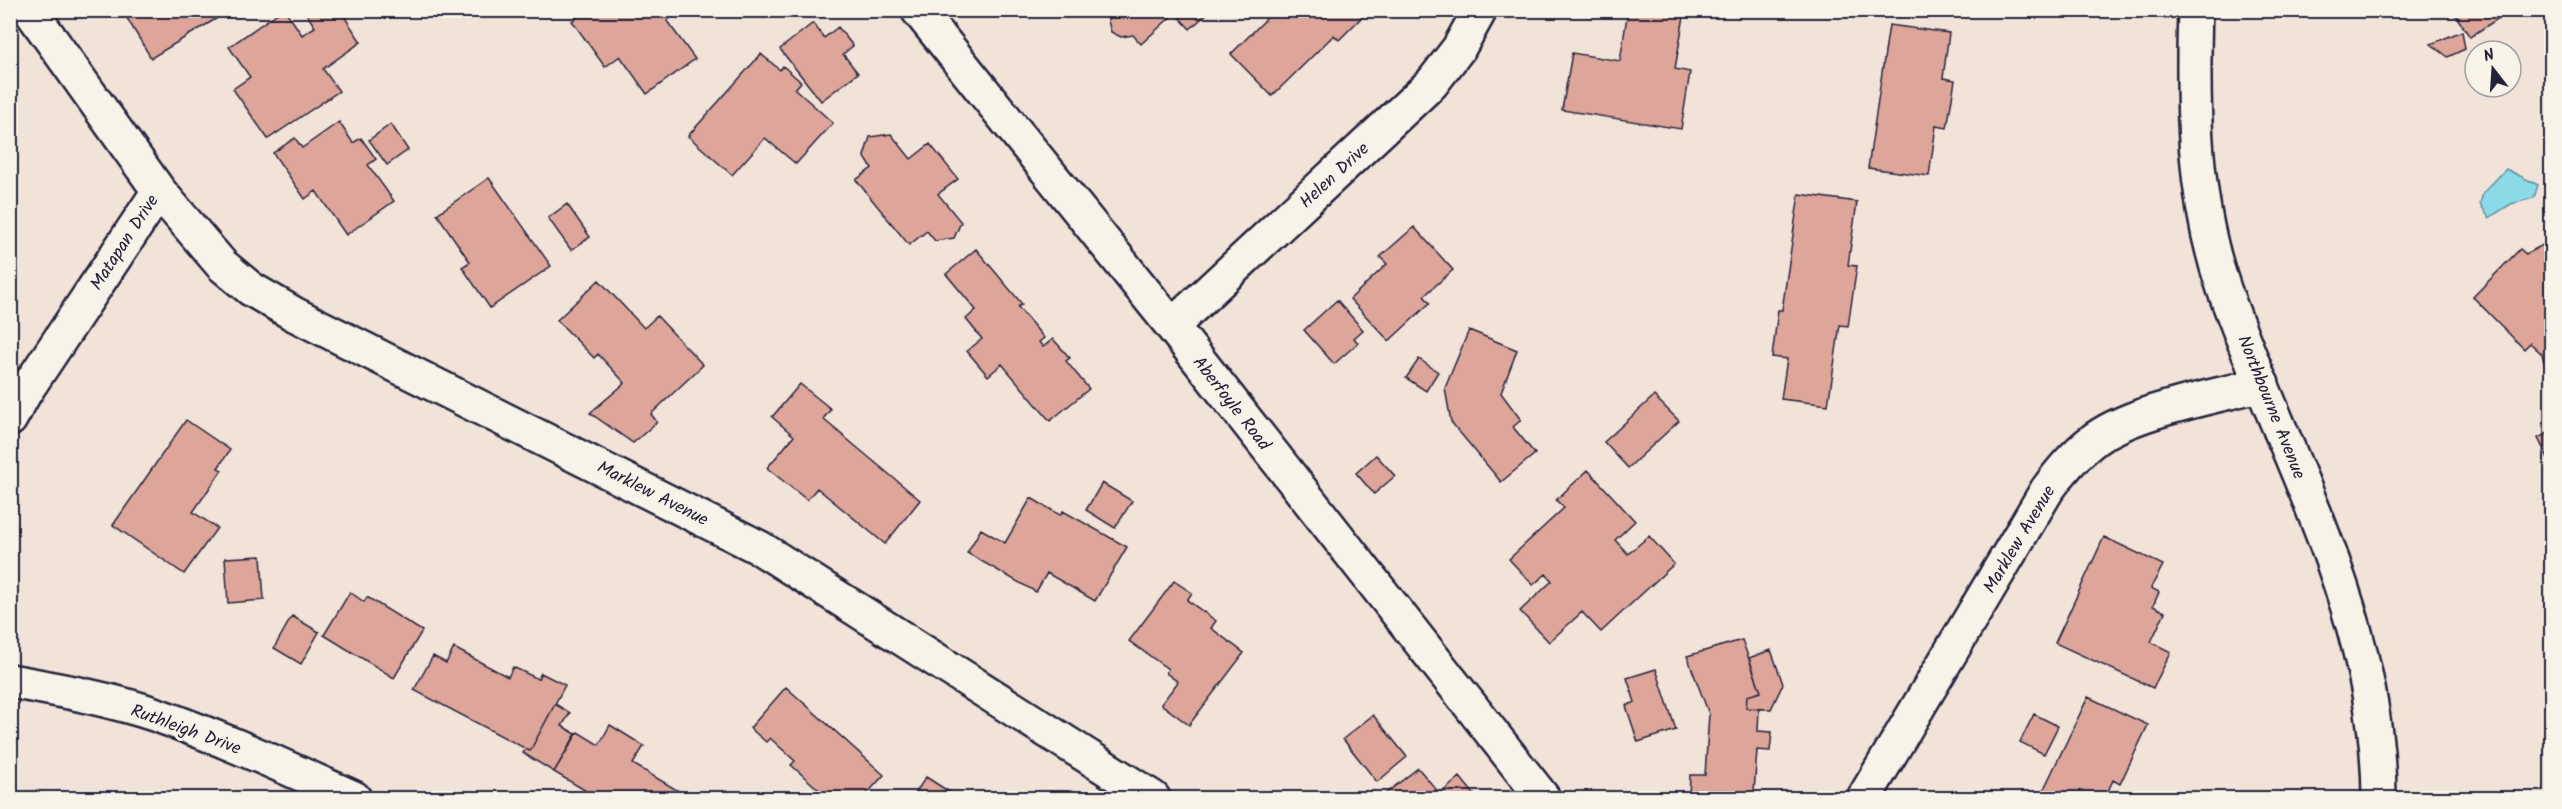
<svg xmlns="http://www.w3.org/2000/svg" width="2562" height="809" font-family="Kalam,sans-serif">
  <rect width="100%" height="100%" fill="#f2e3d8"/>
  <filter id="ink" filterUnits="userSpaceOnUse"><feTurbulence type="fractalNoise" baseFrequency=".0167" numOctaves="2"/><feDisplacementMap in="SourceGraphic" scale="12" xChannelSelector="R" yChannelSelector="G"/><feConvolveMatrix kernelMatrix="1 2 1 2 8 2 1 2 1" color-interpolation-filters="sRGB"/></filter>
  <g filter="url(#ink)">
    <!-- water -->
    <path fill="#8bdae8" stroke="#6190a3" stroke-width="1.5" d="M 2506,169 L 2538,185 L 2534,198 L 2511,204 L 2489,218 L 2480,204 L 2483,193 Z"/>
    <!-- building -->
    <path fill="#dea59a" stroke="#22223b" stroke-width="1.5" d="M 122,10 L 228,10 L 229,11 L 151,58 Z
      M 282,10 L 285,10 L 302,35 L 315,27 L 304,10 L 340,10 L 361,42 L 323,69 L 339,91 L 268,139 L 233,89 L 250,77 L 229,47 Z
      M 587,10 L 673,10 L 675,14 L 667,21 L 695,59 L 647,94 L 620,56 L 605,67 L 572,21 Z
      M 1109,10 L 1211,10 L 1190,29 L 1175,13 L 1141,44 L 1133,35 L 1121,37 L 1111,32 L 1108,21 Z
      M 1275,10 L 1369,10 L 1339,40 L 1334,35 L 1272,96 L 1231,54 Z
      M 1628,10 L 1685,10 L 1675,69 L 1690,72 L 1681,129 L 1562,110 L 1572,53 L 1620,61 Z
      M 2452,10 L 2511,10 L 2470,37 Z
      M 813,23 L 824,38 L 838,27 L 853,46 L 843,54 L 858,73 L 821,101 L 780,49 Z
      M 1889,25 L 1949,33 L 1943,78 L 1955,80 L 1947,128 L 1936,126 L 1929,176 L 1868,168 Z
      M 2462,31 L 2465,49 L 2448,57 L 2431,44 Z
      M 761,54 L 780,70 L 783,66 L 801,82 L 795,89 L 833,123 L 796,164 L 765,138 L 732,175 L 688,136 Z
      M 339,122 L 353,143 L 361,138 L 376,159 L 368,165 L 394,201 L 346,235 L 316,191 L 305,199 L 273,153 L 295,138 L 302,148 Z
      M 391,124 L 408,150 L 387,165 L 369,140 Z
      M 891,134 L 911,159 L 930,144 L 958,179 L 938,194 L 961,222 L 954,238 L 935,241 L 927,231 L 909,245 L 856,180 L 872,168 L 864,156 L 870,137 Z
      M 489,178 L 551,266 L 490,308 L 462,267 L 470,262 L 437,214 Z
      M 1799,194 L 1857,202 L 1848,265 L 1857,266 L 1848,326 L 1840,325 L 1828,405 L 1781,399 L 1787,359 L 1772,357 L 1778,310 L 1782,310 Z
      M 567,204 L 590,237 L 571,250 L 548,218 Z
      M 1414,227 L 1453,270 L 1424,296 L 1430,303 L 1389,341 L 1350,299 L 1387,264 L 1380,257 Z
      M 2552,240 L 2552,392 L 2542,354 L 2530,343 L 2524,349 L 2473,297 L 2520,249 L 2526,254 Z
      M 976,249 L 1022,304 L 1018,307 L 1044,338 L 1039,342 L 1043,347 L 1053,339 L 1070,358 L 1066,361 L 1089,389 L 1050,421 L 1002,364 L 988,376 L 967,351 L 982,339 L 966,319 L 976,310 L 946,274 Z
      M 599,280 L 644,328 L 657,316 L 703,365 L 651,414 L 657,422 L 633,443 L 590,413 L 625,383 L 598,354 L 594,358 L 557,320 Z
      M 1337,300 L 1363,330 L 1354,338 L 1358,343 L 1334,364 L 1304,330 Z
      M 1469,330 L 1517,350 L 1501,393 L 1521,420 L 1513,427 L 1535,454 L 1501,482 L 1451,422 L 1445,388 Z
      M 1419,359 L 1438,372 L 1426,391 L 1406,378 Z
      M 800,384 L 831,409 L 823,419 L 920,500 L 885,544 L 817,488 L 807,500 L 767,468 L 794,436 L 772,417 Z
      M 1654,396 L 1679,421 L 1628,468 L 1604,442 Z
      M 186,420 L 230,450 L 218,468 L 222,470 L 193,512 L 217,528 L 184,574 L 113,525 Z
      M 2552,431 L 2552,466 L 2538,438 Z
      M 1376,455 L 1395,476 L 1374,494 L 1356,473 Z
      M 1588,470 L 1635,521 L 1615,540 L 1628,554 L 1649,536 L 1674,564 L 1601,632 L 1582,612 L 1549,642 L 1520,611 L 1552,581 L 1546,574 L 1533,585 L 1509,559 L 1564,508 L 1556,500 Z
      M 1102,483 L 1132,501 L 1115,528 L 1086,510 Z
      M 1031,498 L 1060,515 L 1063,511 L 1127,547 L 1095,601 L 1047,573 L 1036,592 L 967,553 L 981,529 L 1005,543 Z
      M 2104,537 L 2163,565 L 2151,588 L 2159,592 L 2153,606 L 2165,612 L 2151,642 L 2171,652 L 2153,688 L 2055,643 Z
      M 261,556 L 264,600 L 228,603 L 225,558 Z
      M 1174,581 L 1192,593 L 1187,600 L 1216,621 L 1211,628 L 1244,653 L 1189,725 L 1161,704 L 1178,682 L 1166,673 L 1168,669 L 1129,641 Z
      M 350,592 L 364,602 L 367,597 L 422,631 L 394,678 L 324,635 Z
      M 292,616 L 319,632 L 301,664 L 274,648 Z
      M 1742,640 L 1761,692 L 1747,696 L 1746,708 L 1759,709 L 1758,731 L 1772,732 L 1770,751 L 1757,750 L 1754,792 L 1746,798 L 1689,798 L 1690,775 L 1705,775 L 1709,714 L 1687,656 Z
      M 454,648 L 508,677 L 513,667 L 538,679 L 541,673 L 565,685 L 530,751 L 414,690 L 433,656 L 446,663 Z
      M 1771,650 L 1783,684 L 1771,709 L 1746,708 L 1747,696 L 1761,692 L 1749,658 Z
      M 1656,669 L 1676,730 L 1638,742 L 1626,706 L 1635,702 L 1627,678 Z
      M 786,687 L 884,775 L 863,798 L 825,798 L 827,797 L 791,765 L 795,761 L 770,738 L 766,742 L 750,728 Z
      M 2088,697 L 2148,725 L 2120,784 L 2113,780 L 2105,798 L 2049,798 L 2041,795 Z
      M 555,704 L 570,713 L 562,726 L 576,734 L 554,772 L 523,753 L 526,749 L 530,751 Z
      M 2034,714 L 2058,726 L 2044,754 L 2020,742 Z
      M 1373,715 L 1407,757 L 1377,782 L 1343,739 Z
      M 610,725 L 644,746 L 633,764 L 687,796 L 686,798 L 598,798 L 554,772 L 578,732 L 599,745 Z
      M 1418,768 L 1440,794 L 1460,777 L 1477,798 L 1380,798 Z
      M 926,777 L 959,798 L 912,798 Z"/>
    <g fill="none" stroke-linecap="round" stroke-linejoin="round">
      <defs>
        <path id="minor" d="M 918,10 L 1172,326 L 1543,798
          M 159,191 L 222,265 L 251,289 L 294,314 L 760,548 L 1153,798
          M 1172,326 L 1432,83 L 1459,48 L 1480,10
          M 10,419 L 25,392 L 159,191 L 30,10
          M 10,681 C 60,690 110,699 157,715 C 224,739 289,769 354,798
          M 1864,798 L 2047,490 C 2060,472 2073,456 2091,442 C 2129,411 2214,397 2262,384"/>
        <path id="tertiary" d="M 2195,10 C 2192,103 2193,201 2224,289 C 2284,457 2379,615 2379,798"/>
      </defs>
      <!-- minor casing -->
      <use href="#minor" stroke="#22223b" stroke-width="38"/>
      <!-- tertiary casing -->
      <use href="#tertiary" stroke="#22223b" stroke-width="38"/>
      <!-- minor -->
      <use href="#minor" stroke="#f7f3e8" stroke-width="33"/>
      <!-- tertiary -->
      <use href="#tertiary" stroke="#f7f3e8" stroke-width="33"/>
    </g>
  </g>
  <g text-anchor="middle" stroke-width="6" stroke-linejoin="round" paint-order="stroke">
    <!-- street labels -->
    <g font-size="18" fill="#22223b" stroke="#f7f3e8">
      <text transform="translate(1334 175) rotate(-43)" y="6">Helen Drive</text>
      <text transform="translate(124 242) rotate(-57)" y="6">Matapan Drive</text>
      <text transform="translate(1232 403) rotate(52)" y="6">Aberfoyle Road</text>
      <text transform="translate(2272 407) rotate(68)" y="6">Northbourne Avenue</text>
      <text transform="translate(653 493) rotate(27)" y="6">Marklew Avenue</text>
      <text transform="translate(2019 539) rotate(-59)" y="6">Marklew Avenue</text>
      <text transform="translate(186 729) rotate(20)" y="6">Ruthleigh Drive</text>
    </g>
  </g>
  <!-- margin -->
  <rect width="2562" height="809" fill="none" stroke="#f7f3e8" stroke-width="36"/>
  <rect x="18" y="18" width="2526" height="773" fill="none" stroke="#22223b" stroke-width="2" filter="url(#ink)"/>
  <!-- north arrow -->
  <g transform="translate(2493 69) rotate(343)"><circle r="28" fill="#f7f3e8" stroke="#a29fa3" stroke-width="1.5"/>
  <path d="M0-4.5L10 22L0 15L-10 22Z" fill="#22223b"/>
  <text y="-9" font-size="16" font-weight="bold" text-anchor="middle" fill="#22223b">N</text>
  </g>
</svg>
